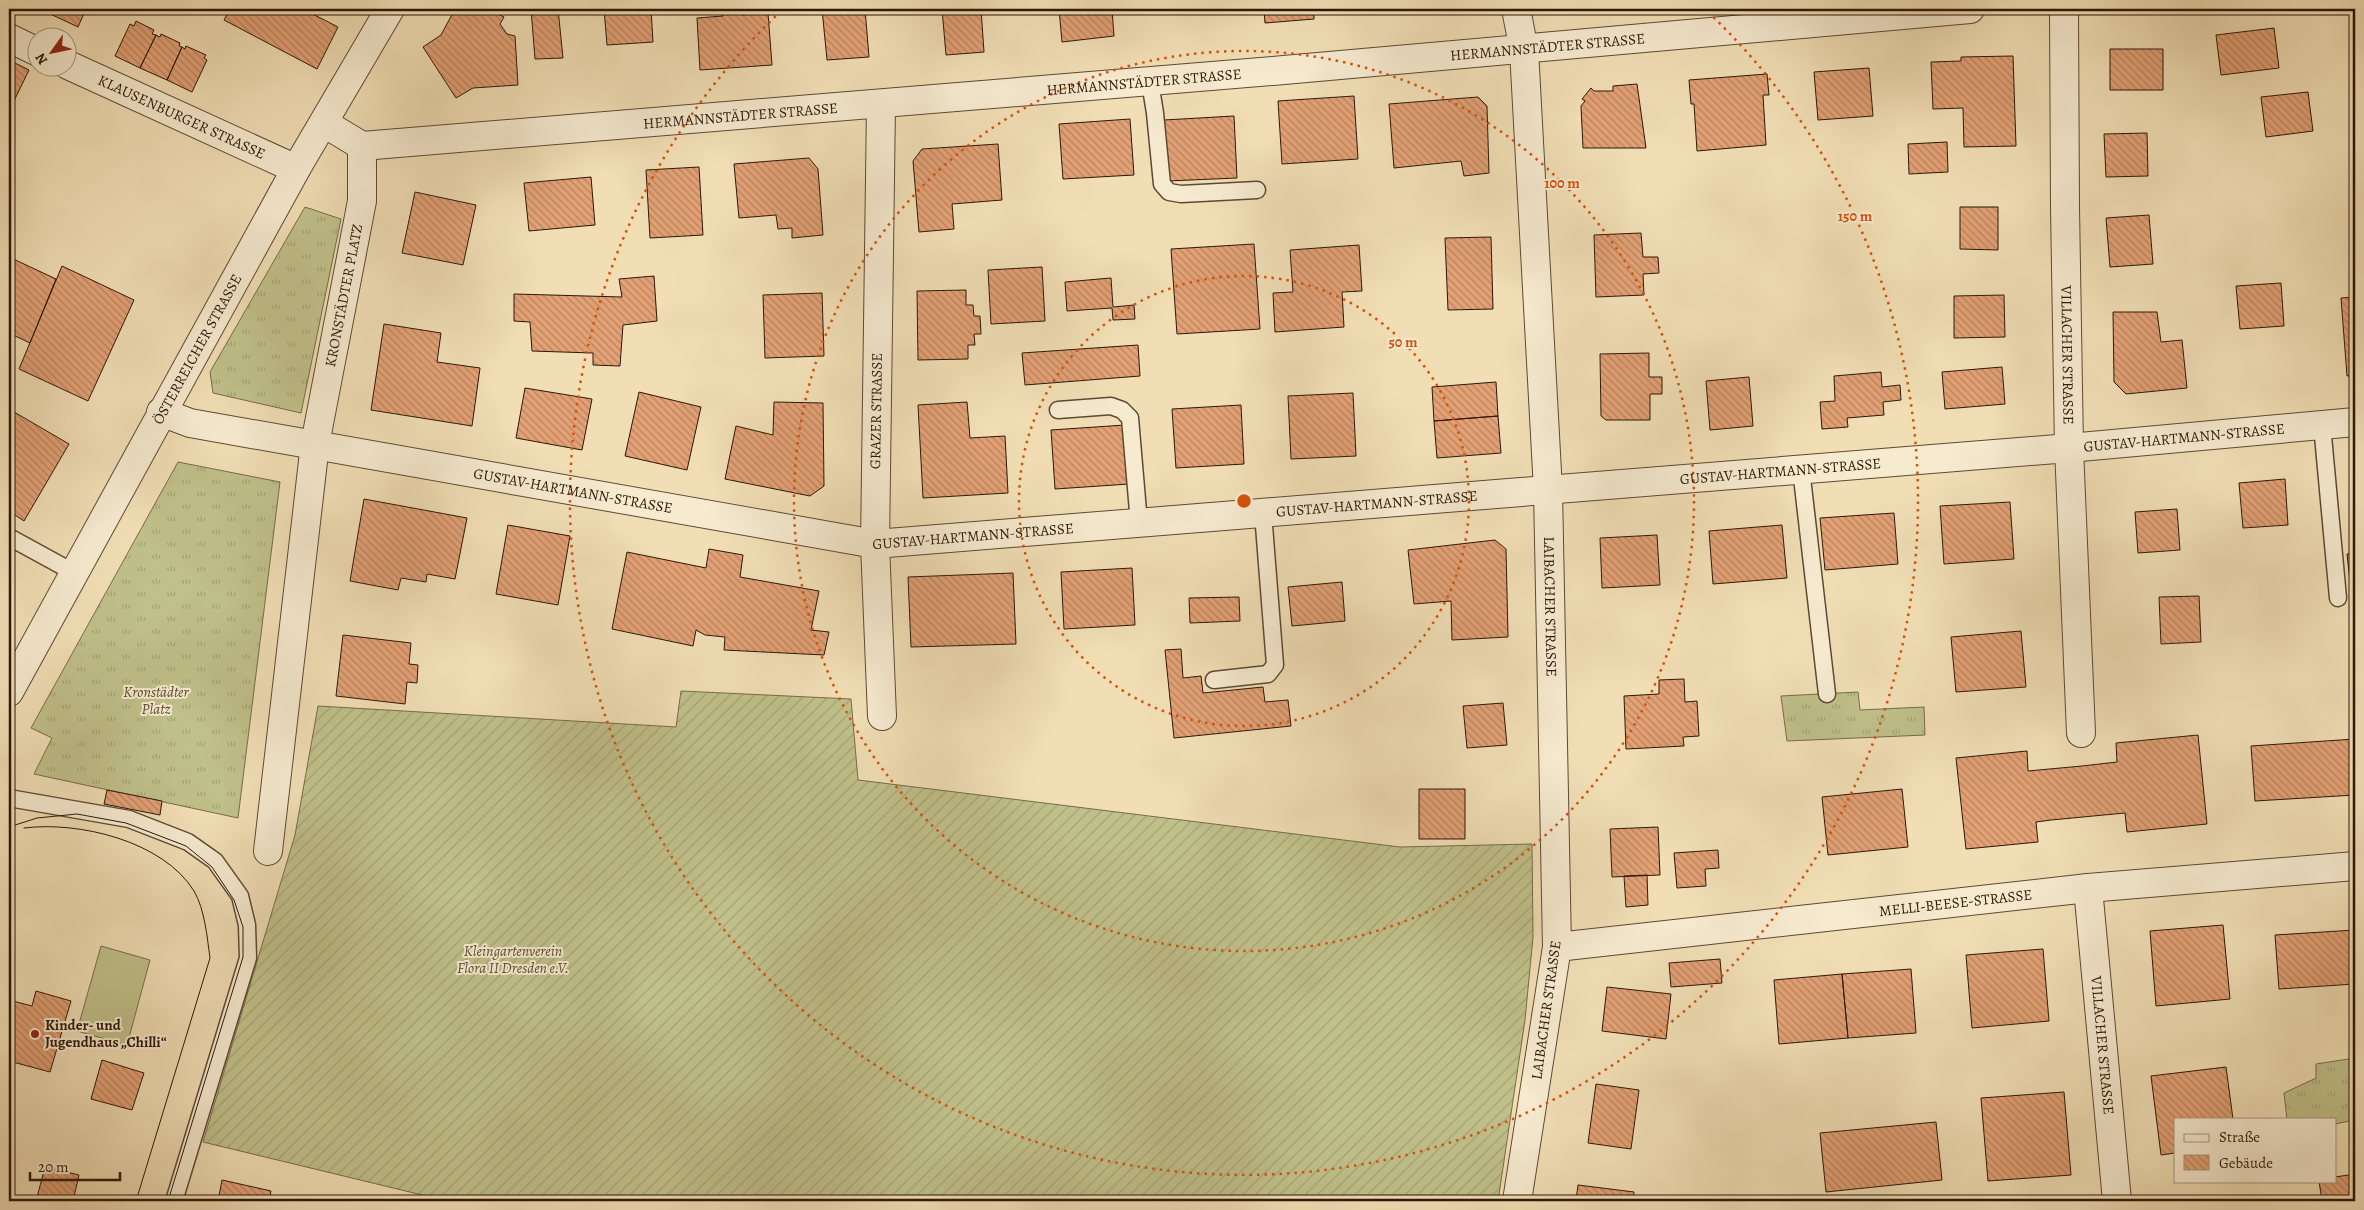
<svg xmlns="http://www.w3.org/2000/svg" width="2364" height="1210" font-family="Alegreya,serif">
  <defs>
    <pattern id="grass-tufts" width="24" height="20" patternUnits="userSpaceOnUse" patternTransform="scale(1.25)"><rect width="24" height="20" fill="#c0c08a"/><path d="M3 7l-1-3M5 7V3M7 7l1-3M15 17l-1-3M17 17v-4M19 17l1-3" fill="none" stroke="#a5a476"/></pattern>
    <pattern id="garden-furrows" width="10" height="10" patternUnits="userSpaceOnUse" patternTransform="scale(1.25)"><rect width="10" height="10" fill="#c0c08a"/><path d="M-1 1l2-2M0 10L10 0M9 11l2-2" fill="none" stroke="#a5a476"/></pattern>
    <pattern id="building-back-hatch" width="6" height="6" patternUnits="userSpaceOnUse" patternTransform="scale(1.25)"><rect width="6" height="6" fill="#e3a175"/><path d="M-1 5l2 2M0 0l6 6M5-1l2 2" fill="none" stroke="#b8825e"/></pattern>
  </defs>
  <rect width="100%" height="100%" fill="#f1deb5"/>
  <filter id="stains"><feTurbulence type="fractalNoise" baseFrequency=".004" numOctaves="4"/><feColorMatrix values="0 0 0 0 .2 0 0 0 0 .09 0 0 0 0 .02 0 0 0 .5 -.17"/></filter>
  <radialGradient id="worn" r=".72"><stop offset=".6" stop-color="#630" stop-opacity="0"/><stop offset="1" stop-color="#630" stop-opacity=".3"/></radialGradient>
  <!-- grass -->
  <path fill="url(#grass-tufts)" stroke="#766c49" d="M 305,207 L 341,219 L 301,413 L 213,393 L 210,372 Z
    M 178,462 L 280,482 L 238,818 L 34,774 L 52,738 L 31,728 Z
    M 1858,692 L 1860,710 L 1924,707 L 1925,735 L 1787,741 L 1781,696 Z
    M 2355,1058 L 2355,1120 L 2335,1124 L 2335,1119 L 2287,1119 L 2284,1093 L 2316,1078 L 2316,1064 Z"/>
  <!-- garden -->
  <path fill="url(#garden-furrows)" stroke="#766c49" d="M 681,691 L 851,699 L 858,780 L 1400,847 L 1532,844 L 1533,937 L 1525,1020 L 1498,1201 L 447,1201 L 203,1142 L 295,835 L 318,706 L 676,727 Z"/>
  <!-- pitch -->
  <path fill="#c0c08a" stroke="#766c49" d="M 101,946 L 150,960 L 127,1045 L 77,1031 Z"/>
  <!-- building -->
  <path fill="url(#building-back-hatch)" stroke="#2c1708" d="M 47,9 L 86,9 L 78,27 L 46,12 Z
    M 230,9 L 303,9 L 338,27 L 317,69 L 224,20 Z
    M 455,9 L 487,9 L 504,17 L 500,24 L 507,34 L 515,36 L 518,85 L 473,88 L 456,98 L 423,47 L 441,35 Z
    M 531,9 L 558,9 L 563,58 L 535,59 Z
    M 604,9 L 651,9 L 653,42 L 607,45 Z
    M 722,9 L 742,9 L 742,15 L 768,13 L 772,65 L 700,70 L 697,18 L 723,16 Z
    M 822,9 L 865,9 L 869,57 L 827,60 Z
    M 942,9 L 981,9 L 984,52 L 946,55 Z
    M 1059,9 L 1112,9 L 1114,36 L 1062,42 Z
    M 1264,9 L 1314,9 L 1314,19 L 1265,23 Z
    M 1388,9 L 1416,9 L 1388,11 Z
    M 136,21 L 154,30 L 152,34 L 156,35 L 140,68 L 115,56 L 130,24 L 134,26 Z
    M 2355,22 L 2355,51 L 2353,23 Z
    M 2274,28 L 2279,68 L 2221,75 L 2216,35 Z
    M 161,34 L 180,43 L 179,46 L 182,47 L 167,80 L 140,68 L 156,35 L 160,37 Z
    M 186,46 L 206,55 L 204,58 L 207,60 L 192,92 L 167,80 L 182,47 L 185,49 Z
    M 2110,49 L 2163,49 L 2163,90 L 2110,90 Z
    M 2013,56 L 2016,146 L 1964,147 L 1963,108 L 1933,109 L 1931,62 L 1961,61 L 1961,57 Z
    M 9,60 L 29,70 L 12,105 L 9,104 Z
    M 1869,68 L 1873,116 L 1818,120 L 1814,72 Z
    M 1767,74 L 1769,95 L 1763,95 L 1766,145 L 1697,151 L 1694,104 L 1691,104 L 1689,80 Z
    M 1637,84 L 1646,148 L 1583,148 L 1581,106 L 1585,101 L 1582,99 L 1591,88 L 1594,91 L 1613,91 L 1613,86 Z
    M 2308,92 L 2313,131 L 2266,137 L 2261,97 Z
    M 1354,96 L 1358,159 L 1282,164 L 1278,101 Z
    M 1478,97 L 1487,106 L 1489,173 L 1464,176 L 1461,161 L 1394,168 L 1389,104 Z
    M 1234,116 L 1237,178 L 1167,181 L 1164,120 Z
    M 1130,119 L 1134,175 L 1063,179 L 1059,124 Z
    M 2147,133 L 2148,176 L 2106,177 L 2104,134 Z
    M 1947,142 L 1948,172 L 1909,174 L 1908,144 Z
    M 998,144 L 1002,200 L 952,204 L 954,229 L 919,232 L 913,161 L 922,149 Z
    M 809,158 L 818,169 L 823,235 L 792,238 L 792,228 L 778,229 L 776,215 L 739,218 L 734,164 Z
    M 699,167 L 703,235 L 650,238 L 646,170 Z
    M 591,177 L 595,225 L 529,231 L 524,183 Z
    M 415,192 L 476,205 L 463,265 L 402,253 Z
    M 1960,207 L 1998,207 L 1998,250 L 1960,249 Z
    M 2149,215 L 2153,264 L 2110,267 L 2106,218 Z
    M 1641,233 L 1643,257 L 1658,257 L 1659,273 L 1643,274 L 1644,295 L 1596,297 L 1594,235 Z
    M 1491,237 L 1493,309 L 1448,310 L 1445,238 Z
    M 1254,244 L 1260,329 L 1177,334 L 1171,249 Z
    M 1359,245 L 1362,291 L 1342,292 L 1344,327 L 1275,332 L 1273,293 L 1293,292 L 1290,250 Z
    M 9,257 L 56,279 L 30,343 L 9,333 Z
    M 62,266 L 134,300 L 88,401 L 19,369 Z
    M 1042,267 L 1045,321 L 991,324 L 988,270 Z
    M 654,276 L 657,321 L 623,325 L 620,366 L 593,365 L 593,353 L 532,351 L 530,322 L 514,321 L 514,294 L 622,297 L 619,279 Z
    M 1111,278 L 1113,307 L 1134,305 L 1135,319 L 1113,320 L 1112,308 L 1067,311 L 1065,282 Z
    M 2281,283 L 2284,326 L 2240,329 L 2236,286 Z
    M 966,290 L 966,305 L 973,305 L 974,316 L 980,316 L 981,334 L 974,334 L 975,345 L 968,345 L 968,359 L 918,360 L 917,291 Z
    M 822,293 L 824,356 L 765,358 L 763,295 Z
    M 2004,295 L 2005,337 L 1954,338 L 1954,296 Z
    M 2355,297 L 2355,375 L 2347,376 L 2341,298 Z
    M 2113,312 L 2157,312 L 2161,342 L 2182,340 L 2187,388 L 2126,394 L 2114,382 Z
    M 384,324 L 441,333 L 437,362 L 480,368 L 472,426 L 371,410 Z
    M 1138,345 L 1140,376 L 1025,385 L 1022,353 Z
    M 1649,353 L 1649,377 L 1662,377 L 1662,394 L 1650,394 L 1650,420 L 1606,420 L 1601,416 L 1600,354 Z
    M 2002,367 L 2005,404 L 1945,409 L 1942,372 Z
    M 1881,372 L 1882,387 L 1900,385 L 1901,400 L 1883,402 L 1884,415 L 1847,418 L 1848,427 L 1822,429 L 1820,402 L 1835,401 L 1834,376 Z
    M 1749,377 L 1753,426 L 1710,430 L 1706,381 Z
    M 1496,382 L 1498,416 L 1434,421 L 1432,387 Z
    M 525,388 L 592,399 L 582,450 L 516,438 Z
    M 639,392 L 701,407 L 687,470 L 625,456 Z
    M 1353,393 L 1356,456 L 1291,459 L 1288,396 Z
    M 774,402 L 823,403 L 824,486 L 810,496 L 725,479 L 736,426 L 773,435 Z
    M 967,402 L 970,438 L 1005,436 L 1008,493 L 923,498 L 918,405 Z
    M 1241,405 L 1244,464 L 1176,468 L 1172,409 Z
    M 9,409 L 69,444 L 24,521 L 9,511 Z
    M 1498,416 L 1501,453 L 1437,458 L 1434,421 Z
    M 1125,425 L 1129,484 L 1055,489 L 1051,430 Z
    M 2285,479 L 2288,525 L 2243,528 L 2239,483 Z
    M 364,499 L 467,518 L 455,579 L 427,574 L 426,582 L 401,578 L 398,590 L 350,581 Z
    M 2010,502 L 2014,559 L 1944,564 L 1940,506 Z
    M 2177,509 L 2180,550 L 2138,553 L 2135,512 Z
    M 1894,513 L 1898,564 L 1825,570 L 1820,518 Z
    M 508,525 L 570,536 L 558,605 L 496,594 Z
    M 1782,525 L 1787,578 L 1713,584 L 1709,531 Z
    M 1657,535 L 1660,585 L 1602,588 L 1600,538 Z
    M 1495,540 L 1506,549 L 1508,637 L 1452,640 L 1451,601 L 1414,604 L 1408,550 Z
    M 709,549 L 743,555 L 740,577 L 819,591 L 811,630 L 829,632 L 824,655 L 724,650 L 725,637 L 705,635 L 696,630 L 693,646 L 612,629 L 627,552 L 706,568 Z
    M 2355,553 L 2355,599 L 2352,600 L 2347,554 Z
    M 1132,568 L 1135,625 L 1064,629 L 1061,572 Z
    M 1013,573 L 1016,644 L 911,647 L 908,577 Z
    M 1342,582 L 1345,621 L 1292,626 L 1288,587 Z
    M 2199,596 L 2201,642 L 2161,644 L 2159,597 Z
    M 1239,597 L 1240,621 L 1190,623 L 1189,598 Z
    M 2021,631 L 2026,687 L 1956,692 L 1951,637 Z
    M 343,635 L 411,643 L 409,664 L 418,665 L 417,683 L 407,682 L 405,704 L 336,696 Z
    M 1181,649 L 1183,678 L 1201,676 L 1203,693 L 1263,687 L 1265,702 L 1288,700 L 1291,726 L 1174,738 L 1165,650 Z
    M 1684,679 L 1685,702 L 1697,701 L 1699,736 L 1683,737 L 1684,746 L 1626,749 L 1624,696 L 1659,694 L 1659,680 Z
    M 1503,703 L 1507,745 L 1467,748 L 1463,706 Z
    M 2198,735 L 2207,824 L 2127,832 L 2125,813 L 2051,820 L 2036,822 L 2038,842 L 1966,849 L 1956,758 L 2027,751 L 2028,771 L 2082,766 L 2117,762 L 2116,743 Z
    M 2355,739 L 2355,795 L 2255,801 L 2251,746 Z
    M 1419,789 L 1465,789 L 1465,839 L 1419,839 Z
    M 1902,789 L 1908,847 L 1828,855 L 1822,797 Z
    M 107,790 L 162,801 L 160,815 L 104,804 Z
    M 1658,827 L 1660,875 L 1612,877 L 1610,829 Z
    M 1718,850 L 1719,868 L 1705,869 L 1706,886 L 1677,888 L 1674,853 Z
    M 1647,875 L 1648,905 L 1626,907 L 1624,876 Z
    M 2223,925 L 2230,999 L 2156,1006 L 2150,931 Z
    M 2355,930 L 2355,984 L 2279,989 L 2275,935 Z
    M 2043,949 L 2049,1021 L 1972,1028 L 1966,955 Z
    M 1720,959 L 1722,983 L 1671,987 L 1669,963 Z
    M 1911,969 L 1916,1033 L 1848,1038 L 1842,974 Z
    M 1842,974 L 1848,1038 L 1779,1044 L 1774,980 Z
    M 1607,987 L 1671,994 L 1666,1039 L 1602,1031 Z
    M 36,991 L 71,1001 L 50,1072 L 9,1061 L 9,1000 L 32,1006 Z
    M 102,1060 L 144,1073 L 132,1110 L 91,1099 Z
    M 2226,1067 L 2233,1119 L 2175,1119 L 2175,1153 L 2161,1155 L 2151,1076 Z
    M 1596,1084 L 1639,1090 L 1631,1149 L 1588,1143 Z
    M 2064,1092 L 2071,1175 L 1988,1181 L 1981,1098 Z
    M 1936,1122 L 1942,1180 L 1826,1192 L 1820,1133 Z
    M 45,1167 L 79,1175 L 73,1201 L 36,1201 Z
    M 2355,1174 L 2355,1199 L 2322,1201 L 2319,1181 L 2335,1181 L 2335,1177 Z
    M 222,1180 L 271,1191 L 269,1201 L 218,1201 Z
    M 1578,1185 L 1634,1192 L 1633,1201 L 1576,1201 Z"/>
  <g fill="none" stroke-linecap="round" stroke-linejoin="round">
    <defs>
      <path id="service" d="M 1150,82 L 1155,113 L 1162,184 L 1169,192 L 1181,194 L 1257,190
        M 1058,410 L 1111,406 L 1122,410 L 1130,418 L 1139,523
        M 2322,425 L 2338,598
        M 1801,469 L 1827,694
        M 9,537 L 73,572
        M 1214,680 L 1268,674 L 1275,665 L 1263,513
        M 9,798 L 129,819 L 188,842 L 215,861 L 240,896 L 247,925 L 248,958 L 174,1201"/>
      <g id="minor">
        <path id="s1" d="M 1516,9 L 1524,50 L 1548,490 L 1557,947 L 1517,1201"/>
        <path id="s2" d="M 2064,9 L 2065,207 L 2069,448 L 2081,733"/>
        <path d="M 9,38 L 38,52"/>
        <path id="s3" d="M 68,65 L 296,169"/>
        <path d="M 881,105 L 875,544 L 882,716"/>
        <path id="s4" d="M 324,123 L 362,146 C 899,104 1434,58 1970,9"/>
        <path id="s5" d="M 161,412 L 190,423 L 875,544 L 2069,448 L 2355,422"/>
        <path id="s6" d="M 268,851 L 315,444 L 362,201 L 362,146"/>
        <path id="s7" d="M 2088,888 L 2117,1201"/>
        <path id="s8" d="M 1557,947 L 2088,888 L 2355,866"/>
      </g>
      <g id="tertiary">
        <path id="s9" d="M 9,692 L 296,169 L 390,9"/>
      </g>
    </defs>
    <!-- service casing -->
    <use href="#service" stroke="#5d4933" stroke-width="19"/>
    <!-- minor casing -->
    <use href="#minor" stroke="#5d4933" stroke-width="30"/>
    <!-- tertiary casing -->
    <use href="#tertiary" stroke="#5d4933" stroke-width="30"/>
    <!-- service -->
    <use href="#service" stroke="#f6eacf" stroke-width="16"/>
    <!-- minor -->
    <use href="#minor" stroke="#f6eacf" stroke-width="28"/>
    <!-- tertiary -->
    <use href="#tertiary" stroke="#f6eacf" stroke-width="28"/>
    <!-- tram -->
    <path stroke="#2c1708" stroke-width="1" d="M 9,827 L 37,818 L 77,814 L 126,823 L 186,846 L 212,867 L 234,900 L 243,927 L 243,957 L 168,1201
      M 24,828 C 79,821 163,841 194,891 C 205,910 207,937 210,958 L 136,1201"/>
  </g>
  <!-- distance rings -->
  <g fill="none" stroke="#d5520c" stroke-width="2.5" stroke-dasharray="2.5 5">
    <circle cx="1244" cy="501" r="225"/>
    <circle cx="1244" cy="501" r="450"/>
    <path d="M1708 12A674 674 0 1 1 780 12"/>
  </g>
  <!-- markers -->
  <circle fill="#8f2418" stroke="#f6eacf" stroke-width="2" cx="35" cy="1034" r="5"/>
  <g text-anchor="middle" stroke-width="4" stroke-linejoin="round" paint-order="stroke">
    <!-- street labels -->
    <g font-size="15" fill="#2c1708" stroke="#f6eacf">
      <text dy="5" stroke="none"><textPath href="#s4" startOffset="1234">HERMANNSTÄDTER STRASSE</textPath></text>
      <text dy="5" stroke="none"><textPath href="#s4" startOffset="829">HERMANNSTÄDTER STRASSE</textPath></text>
      <text dy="5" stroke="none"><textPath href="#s4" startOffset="424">HERMANNSTÄDTER STRASSE</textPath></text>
      <text dy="5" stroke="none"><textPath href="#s3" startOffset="125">KLAUSENBURGER STRASSE</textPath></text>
      <text dy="5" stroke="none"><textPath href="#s6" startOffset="561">KRONSTÄDTER PLATZ</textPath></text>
      <text dy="5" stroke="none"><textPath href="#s9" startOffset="391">ÖSTERREICHER STRASSE</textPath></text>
      <text dy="5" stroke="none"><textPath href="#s2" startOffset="346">VILLACHER STRASSE</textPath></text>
      <text transform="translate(876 411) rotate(-89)" y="5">GRAZER STRASSE</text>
      <text dy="5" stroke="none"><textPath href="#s5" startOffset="2040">GUSTAV-HARTMANN-STRASSE</textPath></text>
      <text dy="5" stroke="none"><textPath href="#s5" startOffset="1635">GUSTAV-HARTMANN-STRASSE</textPath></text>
      <text dy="5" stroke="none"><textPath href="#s5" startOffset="420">GUSTAV-HARTMANN-STRASSE</textPath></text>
      <text dy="5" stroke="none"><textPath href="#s5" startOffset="1230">GUSTAV-HARTMANN-STRASSE</textPath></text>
      <text dy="5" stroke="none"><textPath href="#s5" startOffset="825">GUSTAV-HARTMANN-STRASSE</textPath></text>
      <text dy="5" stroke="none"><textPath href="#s1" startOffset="599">LAIBACHER STRASSE</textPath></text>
      <text dy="5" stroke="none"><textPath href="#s8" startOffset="401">MELLI-BEESE-STRASSE</textPath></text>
      <text transform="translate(1546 1010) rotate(-82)" y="5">LAIBACHER STRASSE</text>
      <text dy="5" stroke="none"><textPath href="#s7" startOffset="158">VILLACHER STRASSE</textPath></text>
    </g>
    <!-- park labels -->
    <g font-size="15" font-style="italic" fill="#584a2f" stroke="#f6eacf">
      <text x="156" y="697">Kronstädter<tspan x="156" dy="17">Platz</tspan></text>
      <text x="513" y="956">Kleingartenverein<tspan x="513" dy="17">Flora II Dresden e.V.</tspan></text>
    </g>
    <!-- poi labels -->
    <g font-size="15" font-weight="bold" fill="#2c1708" stroke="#f6eacf" text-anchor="start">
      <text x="45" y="1030">Kinder- und<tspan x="45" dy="17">Jugendhaus „Chilli“</tspan></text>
    </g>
  </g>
  <circle cx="1244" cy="501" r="8" fill="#d5520c" stroke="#f6eacf" stroke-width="2.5"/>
  <g font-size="15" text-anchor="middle" font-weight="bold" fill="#d5520c" stroke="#f6eacf" stroke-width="4" stroke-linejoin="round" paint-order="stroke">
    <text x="1562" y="188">100 m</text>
    <text x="1855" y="221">150 m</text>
    <text x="1403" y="347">50 m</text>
  </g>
  <!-- margin -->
  <rect width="2364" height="1210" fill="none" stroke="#f1deb5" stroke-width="30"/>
  <rect x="10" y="10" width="2344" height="1190" fill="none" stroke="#2c1708" stroke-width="2.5"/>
  <rect x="15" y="15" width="2334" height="1180" fill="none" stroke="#2c1708"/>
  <!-- legend -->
  <rect x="2174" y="1118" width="162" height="65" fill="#f6eacf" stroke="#a5967f"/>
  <rect x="2184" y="1134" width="25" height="8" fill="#f6eacf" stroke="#a5967f"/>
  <text x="2219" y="1142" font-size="15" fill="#2c1708">Straße</text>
  <rect x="2184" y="1155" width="25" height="15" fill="url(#building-back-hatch)" stroke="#a5967f"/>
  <text x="2219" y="1168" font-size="15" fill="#2c1708">Gebäude</text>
  <!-- north arrow -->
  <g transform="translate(52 52) rotate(237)"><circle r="24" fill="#f6eacf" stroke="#a5967f"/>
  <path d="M0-4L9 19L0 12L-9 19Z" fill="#8f2418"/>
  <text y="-8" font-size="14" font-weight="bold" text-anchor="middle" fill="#2c1708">N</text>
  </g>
  <!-- scale -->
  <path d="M30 1172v8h90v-8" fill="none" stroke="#2c1708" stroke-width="2.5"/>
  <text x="38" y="1172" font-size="15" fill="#2c1708" stroke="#f6eacf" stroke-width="4" paint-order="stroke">20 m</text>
  <rect width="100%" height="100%" filter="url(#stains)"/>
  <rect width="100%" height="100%" fill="url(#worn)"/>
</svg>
